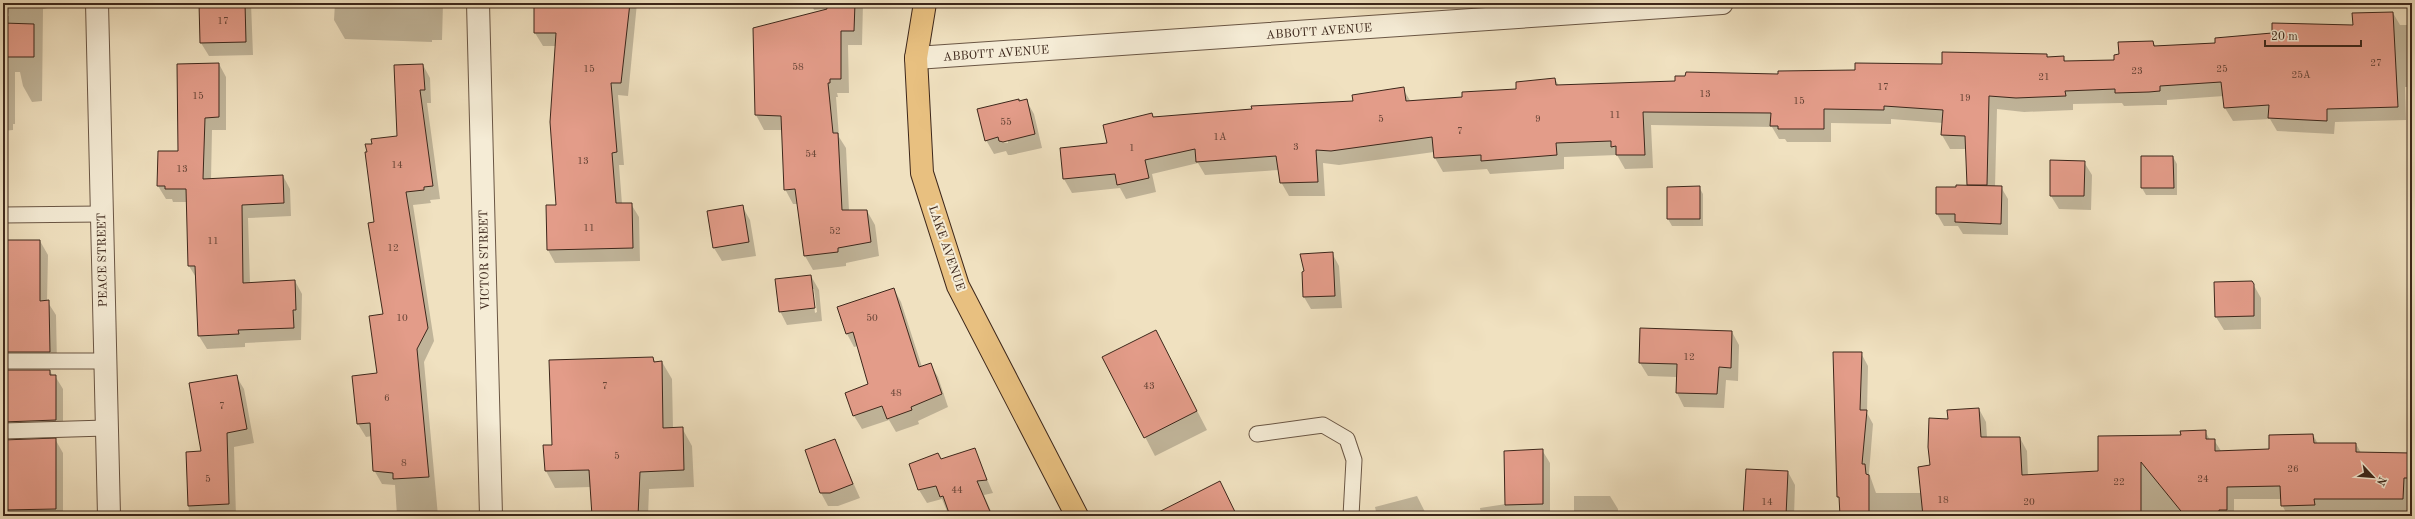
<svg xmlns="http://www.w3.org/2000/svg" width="2415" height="519" font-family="'Old Standard TT',serif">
  <rect width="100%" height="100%" fill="#f0e1c0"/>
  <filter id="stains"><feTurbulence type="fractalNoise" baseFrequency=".005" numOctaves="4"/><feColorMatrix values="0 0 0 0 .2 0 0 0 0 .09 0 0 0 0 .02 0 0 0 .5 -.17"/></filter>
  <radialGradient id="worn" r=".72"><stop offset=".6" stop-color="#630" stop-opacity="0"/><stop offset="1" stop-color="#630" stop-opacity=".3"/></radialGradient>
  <!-- shadow -->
  <path fill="#0003" fill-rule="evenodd" d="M 6,3 L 56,3 L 57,6 L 43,9 L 42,101 L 32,102 L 23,86 L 20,72 L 15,72 L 15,124 L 13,124 L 13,130 L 3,131 L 3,16 L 9,16 Z
    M 200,3 L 251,3 L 253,55 L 209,56 L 201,43 Z
    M 335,3 L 443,3 L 442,40 L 432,40 L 432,42 L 345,39 L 334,20 Z
    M 535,3 L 637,3 L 628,96 L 618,95 L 624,165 L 619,165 L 622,204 L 631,204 L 639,217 L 640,261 L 555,263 L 548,250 L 557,206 L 556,46 L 543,46 L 535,33 Z
    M 811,3 L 863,3 L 862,45 L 848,45 L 849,93 L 837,93 L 838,97 L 836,97 L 839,137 L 846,148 L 849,211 L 867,211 L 875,225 L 879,256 L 846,263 L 846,266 L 813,270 L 805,256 L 798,204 L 793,204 L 785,189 L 782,130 L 764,130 L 756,115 L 754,29 L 827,9 L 814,10 Z
    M 2393,13 L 2400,25 L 2412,25 L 2412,83 L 2410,83 L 2410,87 L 2405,87 L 2406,120 L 2335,122 L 2334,134 L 2277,131 L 2270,119 L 2233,121 L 2225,108 L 2224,96 L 2167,100 L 2167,105 L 2158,105 L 2124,106 L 2122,103 L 2073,104 L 2073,110 L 2024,112 L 1997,109 L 1995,187 L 2001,187 L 2008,199 L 2008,235 L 1963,234 L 1958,226 L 1944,226 L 1937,214 L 1937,188 L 1969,186 L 1966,149 L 1950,149 L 1942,135 L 1943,123 L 1891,119 L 1891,124 L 1831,123 L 1831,142 L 1787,142 L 1785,139 L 1779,139 L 1772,127 L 1651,125 L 1653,168 L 1625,169 L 1617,155 L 1564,157 L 1564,169 L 1490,174 L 1487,169 L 1443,172 L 1435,158 L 1434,152 L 1339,165 L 1323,163 L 1325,196 L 1289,196 L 1281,182 L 1279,170 L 1205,175 L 1198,163 L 1152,174 L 1156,192 L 1126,199 L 1120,188 L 1072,193 L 1064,179 L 1061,149 L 1109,144 L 1152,115 L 1154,118 L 1354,102 L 1403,89 L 1411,102 L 1464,98 L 1517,90 L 1555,79 L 1559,86 L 1676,81 L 1856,71 L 2047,55 L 2048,58 L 2063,57 L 2066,62 L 2115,61 L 2153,42 L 2156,47 L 2216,43 L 2354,26 Z
    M 219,64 L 226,77 L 226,130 L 212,130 L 211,180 L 283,176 L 290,189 L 291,216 L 248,218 L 250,283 L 295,281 L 302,294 L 301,340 L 245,343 L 245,347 L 207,349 L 199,336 L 197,279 L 189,266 L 188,202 L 173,202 L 172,199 L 166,199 L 158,186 L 179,152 Z
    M 423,65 L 430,78 L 431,103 L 427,103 L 440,199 L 430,200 L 431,203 L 413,205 L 434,341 L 424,362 L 438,516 L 397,516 L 395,485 L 382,484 L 374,470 L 372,436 L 366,437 L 358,424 L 378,374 L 384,315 L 375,223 L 373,144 L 398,137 Z
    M 1026,100 L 1034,114 L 1042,148 L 1011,155 L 1008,155 L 1006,151 L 994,154 L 986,140 L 1019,102 ZM 1000,140 L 1008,141 L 1008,143 L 1000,142 Z
    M 2142,157 L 2173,157 L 2177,164 L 2177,195 L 2146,195 L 2142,188 Z
    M 2084,162 L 2092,175 L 2091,210 L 2059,209 L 2051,196 Z
    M 1699,187 L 1703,194 L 1703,226 L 1672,226 L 1668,219 L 1668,188 Z
    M 742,206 L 750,220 L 756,256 L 722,261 L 714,248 Z
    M 3,241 L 40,241 L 48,255 L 47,301 L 56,315 L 57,365 L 11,365 L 3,370 Z
    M 1332,253 L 1339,266 L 1342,308 L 1311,309 L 1304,297 L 1305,272 Z
    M 811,276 L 819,290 L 822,321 L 787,325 L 780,311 ZM 812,289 L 814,289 L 817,312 L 815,313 Z
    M 2253,284 L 2261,298 L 2261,329 L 2224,330 L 2216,317 Z
    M 894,289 L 901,302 L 922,367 L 930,364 L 938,377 L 948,407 L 918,421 L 919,424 L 896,432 L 889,420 L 862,429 L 854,416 L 846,394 L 870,385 L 858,346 L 854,347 L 847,334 Z
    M 1156,331 L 1207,430 L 1155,456 L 1104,358 Z
    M 1732,332 L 1739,345 L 1738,381 L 1726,380 L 1724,408 L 1684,407 L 1677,393 L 1677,377 L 1648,376 L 1640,363 Z
    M 1861,353 L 1868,366 L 1867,413 L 1873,424 L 1869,473 L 1876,493 L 1922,493 L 1949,420 L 1979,409 L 1986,422 L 1987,438 L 2020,438 L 2027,451 L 2028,476 L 2099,472 L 2182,436 L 2205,431 L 2210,440 L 2214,440 L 2221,451 L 2270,450 L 2313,435 L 2318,444 L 2356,444 L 2361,453 L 2410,454 L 2412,457 L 2410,512 L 2321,511 L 2321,516 L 2288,516 L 2282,505 L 2281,499 L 2234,499 L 2234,516 L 1842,516 L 1841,502 L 1838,496 Z
    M 653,358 L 656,363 L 662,362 L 672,379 L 673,429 L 682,428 L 692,446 L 694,487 L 649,489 L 648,516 L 593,516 L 591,487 L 555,488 L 546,471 L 553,446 Z
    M 3,371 L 50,371 L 53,376 L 55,376 L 63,389 L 63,434 L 10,435 L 3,440 Z
    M 236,376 L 244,389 L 254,443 L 234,447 L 236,516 L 189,516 L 187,453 L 202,452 Z
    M 55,439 L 63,453 L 63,516 L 3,516 L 3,441 Z
    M 834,440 L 860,498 L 838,506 L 828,506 L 821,493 Z
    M 974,449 L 993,493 L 984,495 L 993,516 L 949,516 L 942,499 L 927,503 L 919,490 L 941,460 Z
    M 1542,450 L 1550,463 L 1550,516 L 1481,516 L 1480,508 L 1506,504 Z
    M 1788,472 L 1795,485 L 1794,516 L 1744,516 Z
    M 1417,496 L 1427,516 L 1377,516 L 1375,507 Z
    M 1574,496 L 1610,496 L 1618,509 L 1618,516 L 1574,516 Z"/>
  <!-- building -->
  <path fill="#e39c89" stroke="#3d271b" d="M 199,3 L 245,3 L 246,42 L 200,43 Z
    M 534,3 L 630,3 L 621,83 L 611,83 L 617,152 L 612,153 L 616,203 L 632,203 L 633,248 L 547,250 L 546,205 L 556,205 L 550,122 L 556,33 L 534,33 Z
    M 826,3 L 855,3 L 854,31 L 841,31 L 841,79 L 830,79 L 830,83 L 828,83 L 833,133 L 838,133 L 842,210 L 867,210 L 871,242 L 838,248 L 838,252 L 804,256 L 795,189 L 784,190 L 781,116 L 755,115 L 753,28 L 827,9 Z
    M 2393,12 L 2398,107 L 2327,109 L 2327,121 L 2268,118 L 2269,105 L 2224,108 L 2221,82 L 2160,86 L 2160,91 L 2149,92 L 2115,93 L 2115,89 L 2065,91 L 2066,96 L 2016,98 L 1989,96 L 1987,185 L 1967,185 L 1965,136 L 1941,135 L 1943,110 L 1884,106 L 1884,110 L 1824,109 L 1824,129 L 1778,129 L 1778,126 L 1770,126 L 1771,113 L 1643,112 L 1645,155 L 1616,155 L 1616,146 L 1611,147 L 1611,141 L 1556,143 L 1557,155 L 1481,161 L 1481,155 L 1434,158 L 1432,137 L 1331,151 L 1316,150 L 1318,182 L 1280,183 L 1276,156 L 1196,162 L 1195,149 L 1145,160 L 1149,178 L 1117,185 L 1115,174 L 1063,179 L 1060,148 L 1107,143 L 1103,125 L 1152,113 L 1153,117 L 1252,109 L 1251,106 L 1353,101 L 1352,95 L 1404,87 L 1406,101 L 1462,97 L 1462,92 L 1516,89 L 1516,82 L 1555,78 L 1556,85 L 1675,81 L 1675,76 L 1685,76 L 1686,72 L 1778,74 L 1778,71 L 1855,70 L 1855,63 L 1942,64 L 1942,52 L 2047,54 L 2047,57 L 2064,56 L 2064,61 L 2114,60 L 2114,55 L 2119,54 L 2118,42 L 2153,41 L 2154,46 L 2215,43 L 2215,38 L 2272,33 L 2272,23 L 2353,25 L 2352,13 Z
    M 3,23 L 34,24 L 34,57 L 3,57 Z
    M 219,63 L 219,117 L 205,118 L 203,179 L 283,175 L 284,203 L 242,205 L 243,283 L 295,280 L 296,310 L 293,310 L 294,328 L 238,330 L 239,334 L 198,336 L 195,266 L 188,266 L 186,189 L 165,189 L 165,186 L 157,186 L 158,151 L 178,151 L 177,64 Z
    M 423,64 L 425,90 L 420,90 L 433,186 L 424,187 L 424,190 L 406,192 L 428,328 L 417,349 L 429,477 L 393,479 L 393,473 L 373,471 L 370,423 L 357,424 L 352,376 L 377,373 L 369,316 L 383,314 L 368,223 L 374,222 L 365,152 L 367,152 L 365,144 L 372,144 L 371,139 L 397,136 L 394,65 Z
    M 1019,99 L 1019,101 L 1027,99 L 1035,134 L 1003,142 L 999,141 L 998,137 L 985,141 L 977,109 Z
    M 2141,156 L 2173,156 L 2174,188 L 2141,188 Z
    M 2050,160 L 2085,161 L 2084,196 L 2050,196 Z
    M 1956,185 L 2002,186 L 2001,224 L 1955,222 L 1955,214 L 1936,214 L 1936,187 L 1956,187 Z
    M 1700,186 L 1700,219 L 1667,219 L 1667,187 Z
    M 743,205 L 749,242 L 713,248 L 707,211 Z
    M 3,240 L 40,240 L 40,301 L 49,300 L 50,352 L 3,352 Z
    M 1333,252 L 1335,296 L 1303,297 L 1302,272 L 1304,271 L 1300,254 Z
    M 811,275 L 815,308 L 779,312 L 775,279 Z
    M 2252,281 L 2254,284 L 2254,316 L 2215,317 L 2214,282 Z
    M 894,288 L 919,367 L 931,363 L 942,394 L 911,407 L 912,410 L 887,419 L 882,406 L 853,416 L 845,393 L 868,384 L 853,332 L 846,334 L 837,307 Z
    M 1640,328 L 1732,331 L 1731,368 L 1719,367 L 1717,394 L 1676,393 L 1677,364 L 1639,363 Z
    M 1156,330 L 1197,411 L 1144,438 L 1102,357 Z
    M 1833,352 L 1862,352 L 1860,410 L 1867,410 L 1862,464 L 1865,464 L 1866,474 L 1869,475 L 1869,516 L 1840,516 L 1839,497 L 1837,497 Z
    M 653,357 L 654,362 L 662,361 L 663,428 L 683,427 L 684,470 L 640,472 L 638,516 L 592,516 L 589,470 L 545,471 L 543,445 L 552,445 L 549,360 Z
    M 3,370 L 50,370 L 50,375 L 56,375 L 56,420 L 3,422 Z
    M 237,375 L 247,429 L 227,433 L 229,504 L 188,506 L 186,452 L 201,451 L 189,383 Z
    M 1979,408 L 1981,437 L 2020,437 L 2022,475 L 2098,471 L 2098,436 L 2181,435 L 2180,431 L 2206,430 L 2206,439 L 2215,439 L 2215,451 L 2269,449 L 2269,435 L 2313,434 L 2314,443 L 2356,443 L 2356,452 L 2411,453 L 2410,478 L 2404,478 L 2403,499 L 2314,499 L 2315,505 L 2281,506 L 2280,486 L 2227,487 L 2227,510 L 2219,510 L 2219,516 L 2185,516 L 2141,462 L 2141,516 L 1923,516 L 1918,467 L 1930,465 L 1928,447 L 1929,418 L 1948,419 L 1947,410 Z
    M 56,438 L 56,509 L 3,510 L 3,440 Z
    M 835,439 L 853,484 L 830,493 L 820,493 L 805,450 Z
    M 975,448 L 987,480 L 977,481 L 992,516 L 950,516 L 943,496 L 940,497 L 936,486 L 918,490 L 909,464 L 938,453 L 941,459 Z
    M 1543,449 L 1543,504 L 1505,505 L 1504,451 Z
    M 1746,469 L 1788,471 L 1786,516 L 1743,516 Z
    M 1220,481 L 1237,516 L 1151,516 Z"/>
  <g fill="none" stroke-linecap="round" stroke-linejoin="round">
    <defs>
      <path id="lane" d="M 3,215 L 101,214
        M 3,361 L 104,361
        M 3,431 L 106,428
        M 1257,434 L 1323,425 L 1347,439 L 1354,460 L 1351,516"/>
      <path id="street" d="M 97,3 L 109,516
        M 478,3 L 491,516
        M 916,58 L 1722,3"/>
      <path id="primary" d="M 925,3 L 916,58 L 922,173 L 958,286 L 1077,516"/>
    </defs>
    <!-- lane casing -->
    <use href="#lane" stroke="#6a5644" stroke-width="17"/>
    <!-- street casing -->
    <use href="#street" stroke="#6a5644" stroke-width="24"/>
    <!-- primary casing -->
    <use href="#primary" stroke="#3d271b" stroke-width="24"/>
    <!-- lane -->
    <use href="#lane" stroke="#f5ecd6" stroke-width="15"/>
    <!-- street -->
    <use href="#street" stroke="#f5ecd6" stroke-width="22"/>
    <!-- primary -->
    <use href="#primary" stroke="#e8c080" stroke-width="22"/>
  </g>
  <g text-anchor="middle" stroke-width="4" stroke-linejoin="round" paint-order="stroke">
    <!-- number labels -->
    <g font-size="10" fill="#664436">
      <text x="223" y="24">17</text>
      <text x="2376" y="66">27</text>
      <text x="798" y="70">58</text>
      <text x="589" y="72">15</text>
      <text x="2222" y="72">25</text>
      <text x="2137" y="74">23</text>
      <text x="2301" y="78">25A</text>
      <text x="2044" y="80">21</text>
      <text x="1883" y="90">17</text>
      <text x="1705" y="97">13</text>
      <text x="198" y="99">15</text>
      <text x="1965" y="101">19</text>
      <text x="1799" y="104">15</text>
      <text x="1615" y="118">11</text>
      <text x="1381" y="122">5</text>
      <text x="1538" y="122">9</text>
      <text x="1006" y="125">55</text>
      <text x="1460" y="134">7</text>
      <text x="1220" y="140">1A</text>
      <text x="1296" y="150">3</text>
      <text x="1132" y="151">1</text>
      <text x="811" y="157">54</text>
      <text x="583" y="164">13</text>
      <text x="397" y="168">14</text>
      <text x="182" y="172">13</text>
      <text x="589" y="231">11</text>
      <text x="835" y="234">52</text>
      <text x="213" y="244">11</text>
      <text x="393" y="251">12</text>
      <text x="402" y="321">10</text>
      <text x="872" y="321">50</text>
      <text x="1689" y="360">12</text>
      <text x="605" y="389">7</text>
      <text x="1149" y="389">43</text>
      <text x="896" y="396">48</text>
      <text x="387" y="401">6</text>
      <text x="222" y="409">7</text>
      <text x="617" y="459">5</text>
      <text x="404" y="466">8</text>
      <text x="2293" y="472">26</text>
      <text x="208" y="482">5</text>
      <text x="2203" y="482">24</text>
      <text x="2119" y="485">22</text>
      <text x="957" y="493">44</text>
      <text x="1943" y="503">18</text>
      <text x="1767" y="505">14</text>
      <text x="2029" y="505">20</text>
    </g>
    <!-- street labels -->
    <g font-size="12" fill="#3d271b" stroke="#f5ecd6">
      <text transform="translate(1319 31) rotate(-4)" y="4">ABBOTT AVENUE</text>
      <text transform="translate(996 53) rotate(-4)" y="4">ABBOTT AVENUE</text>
      <text transform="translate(947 248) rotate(71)" y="4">LAKE AVENUE</text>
      <text transform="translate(102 260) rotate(-91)" y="4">PEACE STREET</text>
      <text transform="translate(484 260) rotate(-91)" y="4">VICTOR STREET</text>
    </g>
  </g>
  <!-- margin -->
  <rect width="2415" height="519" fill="none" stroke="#f0e1c0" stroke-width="16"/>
  <rect x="4" y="4" width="2407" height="511" fill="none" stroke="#3d271b" stroke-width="2"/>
  <rect x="8" y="8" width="2399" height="503" fill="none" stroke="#3d271b"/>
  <!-- north arrow -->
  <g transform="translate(2373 477) rotate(116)" stroke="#f5ecd6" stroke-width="3" paint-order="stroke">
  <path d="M0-3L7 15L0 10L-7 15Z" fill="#3d271b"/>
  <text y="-6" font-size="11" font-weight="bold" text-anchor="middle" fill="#3d271b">N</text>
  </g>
  <!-- scale -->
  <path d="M2265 40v6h96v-6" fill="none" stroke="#3d271b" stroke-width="2"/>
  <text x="2271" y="40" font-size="12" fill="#3d271b" stroke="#f5ecd6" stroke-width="3" paint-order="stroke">20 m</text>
  <rect width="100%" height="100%" filter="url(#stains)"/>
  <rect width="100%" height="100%" fill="url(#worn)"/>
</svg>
